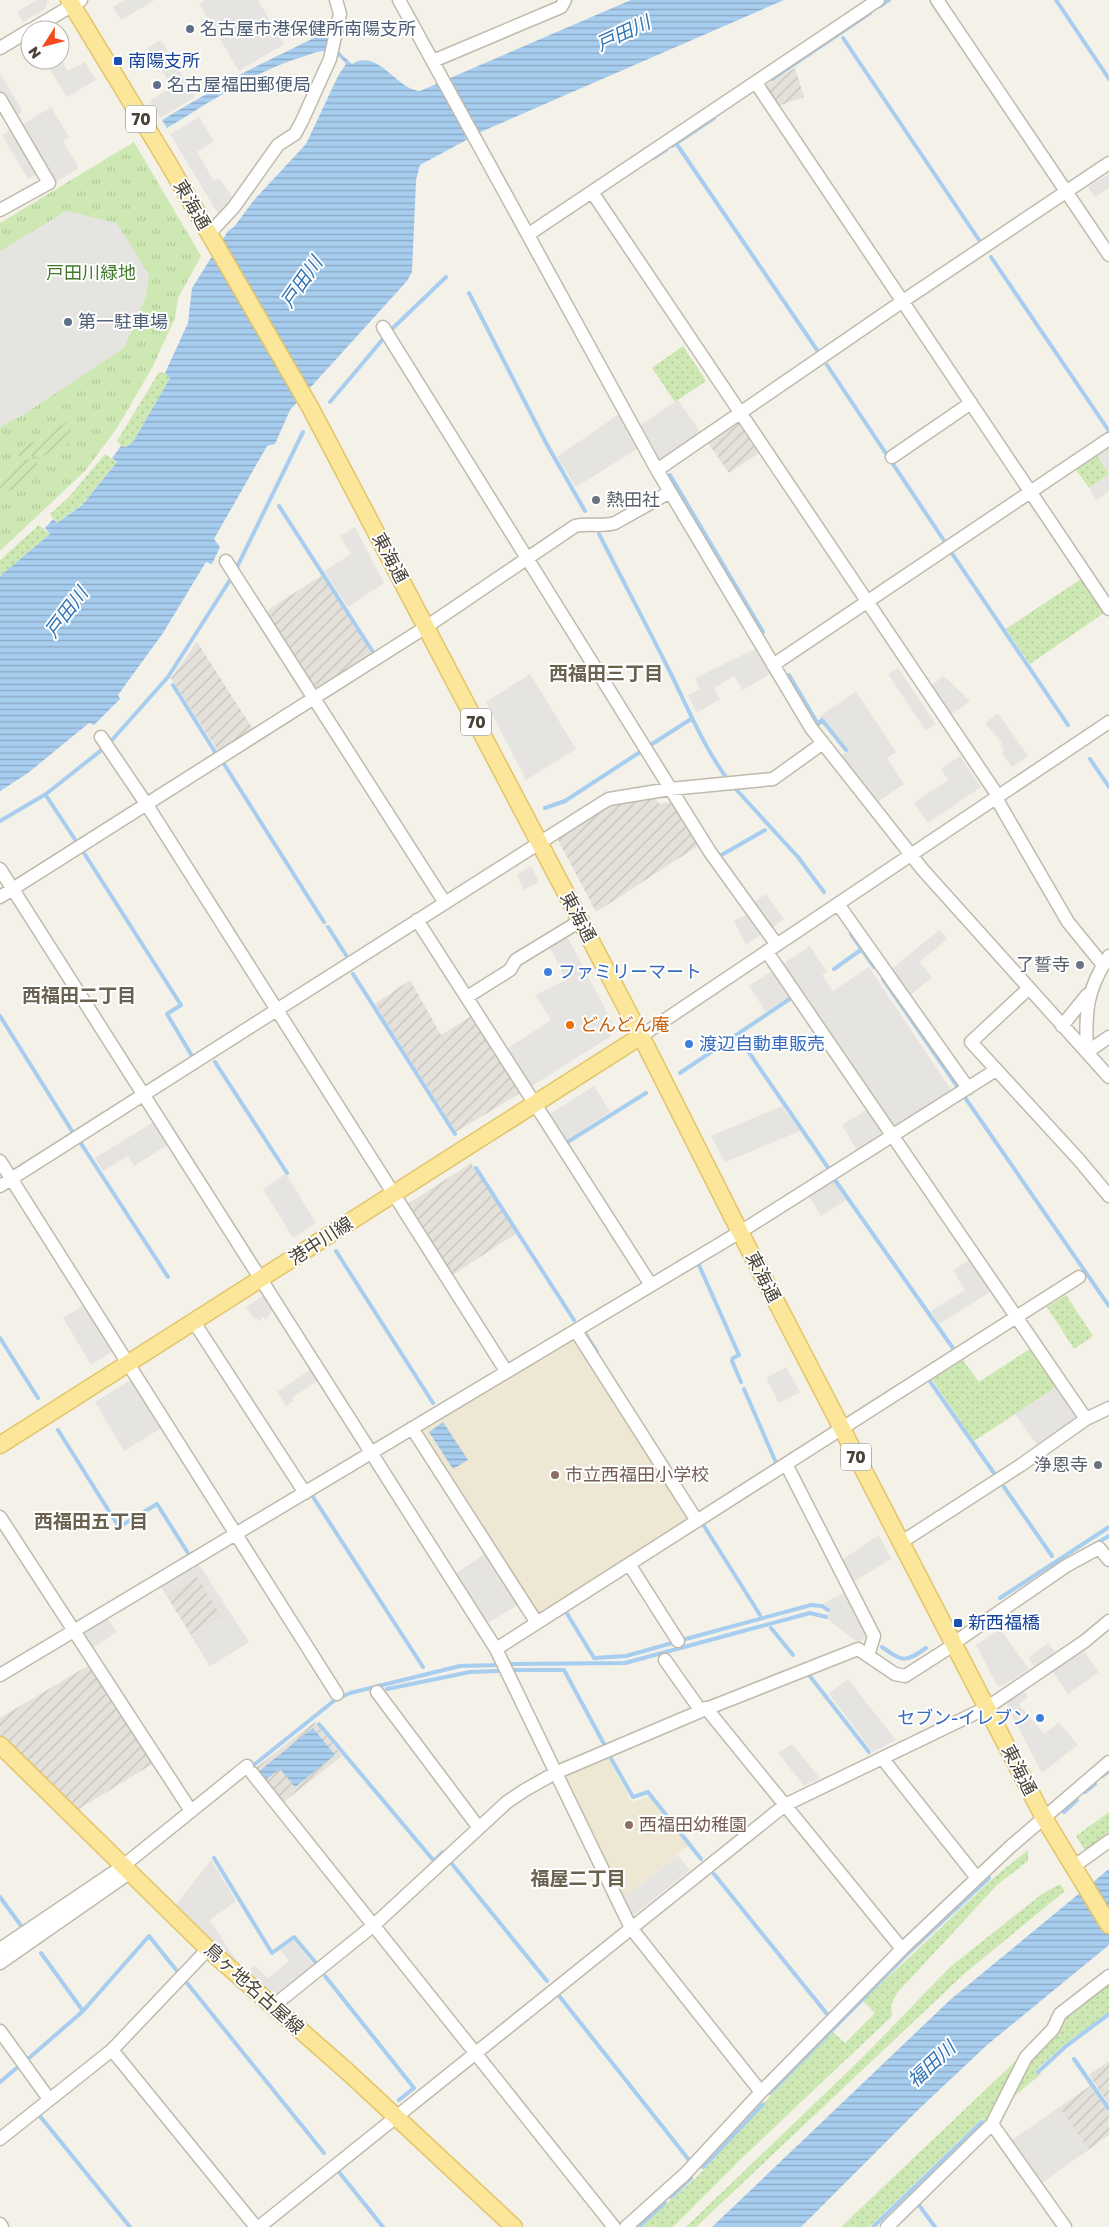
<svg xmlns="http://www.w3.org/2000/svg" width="1109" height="2227" font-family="'Golos Text','Noto Sans JP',sans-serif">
  <defs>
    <pattern id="industrial-furrows" width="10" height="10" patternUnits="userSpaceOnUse" patternTransform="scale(1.25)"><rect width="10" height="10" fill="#e4e0da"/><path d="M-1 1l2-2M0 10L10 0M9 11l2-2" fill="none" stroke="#c5c1bc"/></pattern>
    <pattern id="grass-dots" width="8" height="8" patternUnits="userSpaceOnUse" patternTransform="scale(1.25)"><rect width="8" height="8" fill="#cde8b3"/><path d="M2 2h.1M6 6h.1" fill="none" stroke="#b2c89b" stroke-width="1.8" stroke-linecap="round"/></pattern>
    <pattern id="park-tufts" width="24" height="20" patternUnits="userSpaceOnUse" patternTransform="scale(1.25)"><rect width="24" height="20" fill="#cde8b3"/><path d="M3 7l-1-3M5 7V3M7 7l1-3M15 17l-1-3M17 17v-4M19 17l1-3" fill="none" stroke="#b2c89b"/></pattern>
    <pattern id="garden-furrows" width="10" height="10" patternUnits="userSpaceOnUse" patternTransform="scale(1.25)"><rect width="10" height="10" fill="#cde8b3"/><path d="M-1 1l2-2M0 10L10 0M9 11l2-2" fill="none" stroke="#b2c89b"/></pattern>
    <pattern id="water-rules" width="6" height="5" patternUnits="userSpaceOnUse" patternTransform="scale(1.25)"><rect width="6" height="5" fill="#a7cdef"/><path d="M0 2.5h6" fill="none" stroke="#8aa8c2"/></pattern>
  </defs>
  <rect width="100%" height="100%" fill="#f4f1e9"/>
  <!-- industrial -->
  <path fill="url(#industrial-furrows)" d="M 795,68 L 804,97 L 778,106 L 764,86 Z
    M 739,423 L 759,453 L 729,473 L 708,443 Z
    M 322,575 L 372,654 L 316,690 L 265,612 Z
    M 197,642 L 253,729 L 218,751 L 171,678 Z
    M 654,796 L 659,804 L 673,801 L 701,844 L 596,912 L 556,836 L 603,806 Z
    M 410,980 L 441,1035 L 473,1015 L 522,1092 L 456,1132 L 375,1004 Z
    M 471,1163 L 517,1233 L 451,1276 L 405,1206 Z
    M 197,1562 L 249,1642 L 210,1666 L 160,1585 Z
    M 91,1664 L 154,1763 L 74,1812 L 0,1739 L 0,1718 Z
    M 315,1722 L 342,1756 L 282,1803 L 254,1769 Z
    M 1109,2061 L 1109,2104 L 1089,2075 Z
    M 1090,2086 L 1109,2113 L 1109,2135 L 1040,2184 L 1010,2142 Z"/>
  <!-- education -->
  <path fill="#ede7d3" d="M 569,1339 L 576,1339 L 691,1519 L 538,1617 L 420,1431 Z
    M 607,1755 L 632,1803 L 649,1796 L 688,1846 L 622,1899 L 564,1778 L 566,1773 Z"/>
  <!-- grass -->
  <path fill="url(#grass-dots)" d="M 683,346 L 706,381 L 675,402 L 652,368 Z
    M 159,372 L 165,373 L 170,378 L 133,442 L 126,447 L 121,446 L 117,441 Z
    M 105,454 L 117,462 L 83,503 L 57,523 L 50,514 L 69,497 Z
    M 1096,454 L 1109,474 L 1089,488 L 1075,468 Z
    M 39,525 L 50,534 L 0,576 L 0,560 Z
    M 1081,579 L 1104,613 L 1030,664 L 1006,629 Z
    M 1066,1295 L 1093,1336 L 1074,1349 L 1047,1307 Z
    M 1031,1348 L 1058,1386 L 974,1441 L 932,1379 L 963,1360 L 979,1382 Z
    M 1109,1812 L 1109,1833 L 1085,1850 L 1076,1836 Z
    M 1028,1850 L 1028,1861 L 998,1884 L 897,1993 L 891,2005 L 892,2016 L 743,2157 L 673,2227 L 640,2227 L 699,2175 L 773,2093 L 833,2032 L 845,2043 L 875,2013 L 863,2001 L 991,1880 Z
    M 1060,1884 L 1065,1891 L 964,1974 L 696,2227 L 686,2227 L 866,2054 L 950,1967 L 1042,1894 Z
    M 1105,1984 L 1109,1984 L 1109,2012 L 1063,2046 L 1037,2069 L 1041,2074 L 1012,2098 L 1030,2058 L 1065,2016 Z
    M 1021,2056 L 986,2122 L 982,2119 L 869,2227 L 841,2227 Z"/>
  <!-- park -->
  <path fill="url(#park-tufts)" d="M 134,142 L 201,256 L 178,298 L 175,318 L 152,368 L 117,428 L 85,471 L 0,551 L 0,223 Z"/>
  <!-- garden -->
  <path fill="url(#garden-furrows)" d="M 72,418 L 67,432 L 69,444 L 73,448 C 57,440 52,454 39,458 L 34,455 L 19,456 L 17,447 L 41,439 Z
    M 30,459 C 34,460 37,461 38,466 C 42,482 10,488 0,496 L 0,480 C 11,473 15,461 30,459 Z"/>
  <!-- parking -->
  <path fill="#e6e4e1" d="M 37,0 L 48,0 L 45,9 L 23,22 L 17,12 Z
    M 125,0 L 155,0 L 121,20 L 113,7 Z
    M 206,0 L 258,0 L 284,44 L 239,71 L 199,4 Z
    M 161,40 L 195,97 L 160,118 L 150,101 L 172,87 L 148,48 Z
    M 60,58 L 68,71 L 85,62 L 96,80 L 67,97 L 44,60 L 60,60 Z
    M 0,73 L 23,112 L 14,117 L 0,93 Z
    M 51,107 L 69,137 L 63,141 L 79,168 L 54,183 L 20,126 Z
    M 199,117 L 214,141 L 197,152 L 214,181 L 219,178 L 234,199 L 220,217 L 170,134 Z
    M 10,130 L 36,174 L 28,179 L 2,135 Z
    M 1109,174 L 1109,188 L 1095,197 L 1088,187 Z
    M 66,211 L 117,223 L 149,275 L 146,296 L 124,348 L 23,415 L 0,427 L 0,251 Z
    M 678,400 L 701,433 L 660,460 L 641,425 Z
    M 619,414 L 637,449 L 576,487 L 557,457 Z
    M 1109,445 L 1109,491 L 1096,500 L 1089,488 L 1109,474 L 1096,454 Z
    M 355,527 L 384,583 L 348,607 L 324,571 L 351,554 L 340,536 Z
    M 755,649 L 770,674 L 743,690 L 734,676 L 714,688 L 720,699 L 697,713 L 688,695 L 700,689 L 695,678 Z
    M 898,668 L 936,724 L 926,731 L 888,674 Z
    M 530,674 L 576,749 L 526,780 L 486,702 Z
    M 944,676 L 970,701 L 948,717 L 928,688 Z
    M 856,691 L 896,752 L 887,758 L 904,784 L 876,803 L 840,757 L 847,750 L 819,717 Z
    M 998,713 L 1028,756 L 1012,767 L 1002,753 L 1004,751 L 1000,745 L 1002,743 L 985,723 Z
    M 960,756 L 981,787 L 928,823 L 914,803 L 948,780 L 941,769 Z
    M 531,866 L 539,882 L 524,890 L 517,875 Z
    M 766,894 L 784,919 L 769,930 L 751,904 Z
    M 749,913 L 764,933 L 746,945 L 734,921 Z
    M 939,930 L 947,939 L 919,962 L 932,977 L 907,998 L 889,971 Z
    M 566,934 L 613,1024 L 610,1037 L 530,1087 L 507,1049 L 551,1020 L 535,995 L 566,980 L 549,945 Z
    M 810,946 L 827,972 L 822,975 L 833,991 L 869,967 L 953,1093 L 894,1130 L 783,964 Z
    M 775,969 L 792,995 L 766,1012 L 749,986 Z
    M 594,1086 L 610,1112 L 565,1141 L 548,1115 Z
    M 782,1106 L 800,1131 L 725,1162 L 711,1136 Z
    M 870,1108 L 886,1134 L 858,1152 L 842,1125 Z
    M 155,1121 L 169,1144 L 134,1166 L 128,1156 L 103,1171 L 95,1158 Z
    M 286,1174 L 316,1223 L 293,1238 L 263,1189 Z
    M 832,1179 L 846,1200 L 821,1216 L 808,1195 Z
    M 971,1259 L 992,1291 L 939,1324 L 931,1311 L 965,1290 L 953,1270 Z
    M 264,1295 L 273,1310 L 266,1319 L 263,1317 L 259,1322 L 257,1318 L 254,1319 L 246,1307 Z
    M 84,1305 L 113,1351 L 91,1365 L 63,1318 Z
    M 786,1367 L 800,1392 L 779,1403 L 766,1378 Z
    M 311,1369 L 319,1380 L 292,1398 L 294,1401 L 286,1406 L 277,1392 Z
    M 132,1379 L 163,1427 L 124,1451 L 95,1402 Z
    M 1058,1386 L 1081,1419 L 1039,1448 L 1015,1414 Z
    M 879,1535 L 891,1559 L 851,1583 L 840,1561 Z
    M 486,1553 L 518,1605 L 486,1624 L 455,1574 Z
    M 197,1562 L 249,1642 L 210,1666 L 191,1634 L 221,1616 L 197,1577 L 167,1596 L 160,1585 Z
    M 845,1592 L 868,1635 L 859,1643 L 826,1618 L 830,1609 L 824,1603 Z
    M 107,1617 L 117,1632 L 90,1650 L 80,1633 Z
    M 1000,1629 L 1029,1669 L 1002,1686 L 997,1685 L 976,1645 Z
    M 1048,1643 L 1055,1652 L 1034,1666 L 1028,1658 Z
    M 1083,1650 L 1099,1672 L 1068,1694 L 1052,1671 Z
    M 848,1679 L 896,1740 L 873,1752 L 829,1694 Z
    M 1022,1689 L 1028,1697 L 1019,1704 L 1044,1734 L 1059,1722 L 1078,1745 L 1042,1773 L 1007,1706 L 1009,1698 Z
    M 792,1744 L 820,1778 L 804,1786 L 778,1753 Z
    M 678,1855 L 690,1870 L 631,1917 L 622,1899 Z
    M 211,1860 L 236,1901 L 210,1920 L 236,1960 L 232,1963 L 174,1907 Z
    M 293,1940 L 315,1967 L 274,2000 L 245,1973 L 255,1966 L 268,1978 L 289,1961 L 280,1949 Z
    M 1059,2107 L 1089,2149 L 1040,2184 L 1010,2142 Z"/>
  <!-- water -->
  <path fill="url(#water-rules)" d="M 631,0 L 784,0 L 483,131 L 420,165 L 416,180 L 412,272 L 407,281 L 290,410 L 275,444 L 267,446 L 214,539 L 220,547 L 212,564 L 206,562 L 163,633 L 118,695 L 120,699 L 94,725 L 89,723 L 28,773 L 0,791 L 0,576 L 50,534 L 45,528 L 53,519 L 57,523 L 82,505 L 117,462 L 112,458 L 121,446 L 126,447 L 133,442 L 170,378 L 165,373 L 188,323 L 192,288 L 228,231 L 234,227 L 254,200 L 306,144 L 338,76 L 346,64 C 343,58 331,51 324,51 C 317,51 309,55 302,57 C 253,72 210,102 167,128 L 162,120 L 237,76 L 322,34 L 331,37 L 329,43 L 352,64 C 379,48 396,90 420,91 Z
    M 443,1422 L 468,1460 L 453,1469 L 429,1432 Z
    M 313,1728 L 335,1755 L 295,1787 L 280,1769 L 265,1780 L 258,1772 Z
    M 1109,1869 L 1109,1945 L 987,2045 L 920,2108 L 801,2227 L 712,2227 L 950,2000 Z"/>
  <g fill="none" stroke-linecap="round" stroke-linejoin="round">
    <!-- stream -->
    <path stroke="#a7cdef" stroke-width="4" d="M 1056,0 L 1109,79
      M 880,6 L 889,0
      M 843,38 L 979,240
      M 772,79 L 870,13
      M 672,146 L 714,118
      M 678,146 L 817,350
      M 653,158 L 666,150
      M 991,257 L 1109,431
      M 469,293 L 546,443 L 585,511
      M 393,328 L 446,277
      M 827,365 L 945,542
      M 330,402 L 383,339
      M 670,475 L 763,632
      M 279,506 L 373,652
      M 599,534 C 622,579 646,624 669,670 C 688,708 703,746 728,780
      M 951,552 L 1068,725
      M 237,567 L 303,432
      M 789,675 L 818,724 L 822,720 L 846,750
      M 173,685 L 215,752
      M 112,740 L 168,677 L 232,577
      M 649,746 L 691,719
      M 1090,759 L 1109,787
      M 224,764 L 324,922
      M 733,786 L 798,857 L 824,892
      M 47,797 L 76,841
      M 545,808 L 565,801 L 640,752
      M 0,821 L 46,794 L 104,748
      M 84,853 L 181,1005 L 167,1014 L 192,1056
      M 718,857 L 765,830
      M 328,927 L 346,955
      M 851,934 L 874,967
      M 834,969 L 862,949
      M 353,974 L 455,1134
      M 883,979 L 1109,1306
      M 0,1016 L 72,1131
      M 739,1038 L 829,1169
      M 215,1062 L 287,1173
      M 680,1073 L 791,998
      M 80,1142 L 168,1277
      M 568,1146 L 566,1143 L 646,1093
      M 476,1168 L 574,1320
      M 835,1180 L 955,1351
      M 336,1251 L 433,1403
      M 698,1263 L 739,1355 L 733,1358 L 732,1361 L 741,1382
      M 585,1333 L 597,1352
      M 0,1338 L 38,1398
      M 929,1380 L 996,1476
      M 744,1389 L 777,1465
      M 58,1430 L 119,1527 L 157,1504 L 188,1553
      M 1004,1487 L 1052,1556
      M 313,1497 L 423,1667
      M 704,1526 L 760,1615
      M 1095,1544 L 1109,1536
      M 1000,1598 L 1109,1527
      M 566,1612 L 594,1658 L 626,1656 L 672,1643
      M 771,1628 L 793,1655
      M 682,1640 L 811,1605 L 822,1606 L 828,1610
      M 882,1647 C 903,1662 905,1663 926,1648
      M 510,1664 L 625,1663 L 810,1613 L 826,1617
      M 515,1670 L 564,1670 L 604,1744
      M 809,1675 L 869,1752
      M 387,1689 L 470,1672 L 498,1671
      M 319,1724 L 434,1861 L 443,1852
      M 609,1755 L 633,1797 L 648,1792 L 701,1859
      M 250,1768 L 335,1700 L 350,1693 L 460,1666 L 499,1665
      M 1102,1776 L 1109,1771
      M 1085,1792 L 1095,1784
      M 1064,1812 L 1077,1800
      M 214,1858 L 272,1953 L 294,1937 L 316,1963
      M 452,1864 L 547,1981
      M 714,1874 L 827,2014
      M 0,1897 L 22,1927
      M 41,1953 L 83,2011
      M 325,1976 L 414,2088 L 399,2100
      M 187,1983 L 324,2153
      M 560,1997 L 689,2160
      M 28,2059 L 83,2011 L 149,1936 L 177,1971
      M 1074,2059 L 1109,2109
      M 1038,2072 L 1065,2047 L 1109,2014
      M 0,2082 L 19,2066
      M 770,2093 L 907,1954 L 989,1878
      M 39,2115 L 130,2227
      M 703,2167 L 763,2104
      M 339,2172 L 383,2227
      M 671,2197 L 691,2178
      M 919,2205 L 935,2227
      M 638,2227 L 665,2203
      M 873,2227 L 982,2122"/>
    <defs>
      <path id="minor" d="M 399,0 L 657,470 L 811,728 L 923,870 L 1109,1077
        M 937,0 L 1109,255
        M 31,30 L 81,0
        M 0,48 L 30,30
        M 433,61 L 561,7 L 565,0
        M 756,83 L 1109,609
        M 0,99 L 49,183 L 0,210
        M 592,192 L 998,796
        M 209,234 L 234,207 L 278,145 L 295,134 L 302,121 L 330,59 L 340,14 L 336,0
        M 529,234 L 878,0
        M 383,327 L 710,852 L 777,945
        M 892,457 L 971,403
        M 657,470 L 903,301 L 1109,163
        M 226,561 L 445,903
        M 773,665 L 1109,439
        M 101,737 L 147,805 L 506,1371
        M 996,798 L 1068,922 L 1103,965
        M 0,869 L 496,1649 L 631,1928 L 761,2092
        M 0,897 L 426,627 L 575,526 C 589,523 601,527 615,523 L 670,492
        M 838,904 L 968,1088
        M 417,920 L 651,1285
        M 767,952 L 1086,1419
        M 1028,989 L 971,1042 L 1080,1161 L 1109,1196
        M 467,997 L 510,970 L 516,960 L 580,921
        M 1062,1026 L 1087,995
        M 641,1036 L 1109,722
        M 1087,1052 C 1085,1013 1086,990 1109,956
        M 1087,1052 L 1109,1037
        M 0,1161 L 337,1694
        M 0,1186 L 602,803 L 609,799 L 670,789 L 773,779 L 823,743
        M 194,1322 L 305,1493
        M 576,1331 L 697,1521
        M 412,1428 L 537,1623
        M 786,1464 L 874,1636 L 868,1656
        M 0,1517 L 191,1811
        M 900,1543 L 1021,1465 L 1086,1419 L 1109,1408
        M 629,1564 L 678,1641
        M 954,1643 L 1066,1566 L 1099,1548 L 1109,1560
        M 496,1649 L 1079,1277
        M 665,1660 L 701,1711
        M 0,1675 L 740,1232 L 996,1070
        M 377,1692 L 479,1828
        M 706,1708 L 902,1949
        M 882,1758 L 977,1878
        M 252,1773 L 614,2227
        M 1073,1867 L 1109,1841
        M 0,1949 L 123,1866 L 247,1766
        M 0,1963 L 129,1873
        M 272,2007 L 374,1925 L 507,1802 L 525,1790 L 555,1773 L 701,1711 L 858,1649 L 895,1674 L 905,1676 L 955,1644
        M 0,2031 L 49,2099
        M 112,2050 L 256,2227
        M 0,2139 L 112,2050 L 208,1949
        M 0,2224 L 2,2227
        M 259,2227 L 785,1805 L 988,1707 L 1085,1641 L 1109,1621
        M 626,2227 L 685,2174 L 761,2092 L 902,1949 L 1010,1847 L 1109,1762
        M 887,2227 L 992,2124
        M 1065,2227 L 992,2124 L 1026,2057 L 1053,2029 L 1060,2014 L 1109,1976"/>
      <path id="major" d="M 69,0 L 167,161 L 310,407 L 641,1036 L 740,1232 L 1044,1818 L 1109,1925
        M 0,1445 L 641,1036
        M 0,1745 L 208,1949 L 349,2073 L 514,2227"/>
    </defs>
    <!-- minor casing -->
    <use href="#minor" stroke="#c0baac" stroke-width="15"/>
    <!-- major casing -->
    <use href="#major" stroke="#e2c569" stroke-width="19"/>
    <!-- minor -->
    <use href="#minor" stroke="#fff" stroke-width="12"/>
    <!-- major -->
    <use href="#major" stroke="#fce69a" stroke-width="16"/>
  </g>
  <!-- markers -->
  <g fill="#5c6f8a" stroke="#fff" stroke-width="2">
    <circle cx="190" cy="29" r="5"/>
    <circle cx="157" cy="85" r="5"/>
    <circle cx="68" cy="322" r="5"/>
  </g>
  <g fill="#1a4fb4" stroke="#fff" stroke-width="2">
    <rect x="113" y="56" width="10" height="10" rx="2.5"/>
    <rect x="953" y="1618" width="10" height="10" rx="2.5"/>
  </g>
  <g fill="#6b7280" stroke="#fff" stroke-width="2">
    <circle cx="596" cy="500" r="5"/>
    <circle cx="1080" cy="965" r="5"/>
    <circle cx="1098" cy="1465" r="5"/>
  </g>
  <g fill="#3f7fe0" stroke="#fff" stroke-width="2">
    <circle cx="548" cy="972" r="5"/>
    <circle cx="689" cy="1044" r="5"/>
    <circle cx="1040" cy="1718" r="5"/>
  </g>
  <circle fill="#e8710a" stroke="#fff" stroke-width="2" cx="570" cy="1025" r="5"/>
  <g fill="#8d6e63" stroke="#fff" stroke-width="2">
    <circle cx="555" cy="1475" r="5"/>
    <circle cx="629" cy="1825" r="5"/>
  </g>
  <g text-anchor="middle" stroke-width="4" stroke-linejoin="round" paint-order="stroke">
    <!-- shield labels -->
    <g fill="#fff" stroke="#7f7b73" stroke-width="1">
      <rect x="126" y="105.5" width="30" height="27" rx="4"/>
      <rect x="461" y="708.5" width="30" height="27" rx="4"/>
      <rect x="841" y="1443.5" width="30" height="27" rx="4"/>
    </g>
    <g font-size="16" font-weight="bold" fill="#484237">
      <text x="141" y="125">70</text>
      <text x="476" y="728">70</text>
      <text x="856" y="1463">70</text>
    </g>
    <!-- service labels -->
    <g font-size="18" fill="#4e5e75" stroke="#fff" text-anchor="start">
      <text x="200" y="35">名古屋市港保健所南陽支所</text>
      <text x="167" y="91">名古屋福田郵便局</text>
      <text x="78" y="328">第一駐車場</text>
    </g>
    <!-- transit labels -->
    <g font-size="18" fill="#164399" stroke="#fff" text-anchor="start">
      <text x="128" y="67">南陽支所</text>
      <text x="968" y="1629">新西福橋</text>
    </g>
    <!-- street labels -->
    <g font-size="18" fill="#484237" stroke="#fff">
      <text transform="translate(192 205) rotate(60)" y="6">東海通</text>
      <text transform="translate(390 558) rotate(62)" y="6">東海通</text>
      <text transform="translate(578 917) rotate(62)" y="6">東海通</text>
      <text transform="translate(321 1241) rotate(-33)" y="6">港中川線</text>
      <text transform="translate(763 1277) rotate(63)" y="6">東海通</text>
      <text transform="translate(1019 1770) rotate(63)" y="6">東海通</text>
      <text transform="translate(254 1989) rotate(42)" y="6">鳥ヶ地名古屋線</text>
    </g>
    <!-- park labels -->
    <g font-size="18" fill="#44792b" stroke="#fff">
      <text x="91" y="279">戸田川緑地</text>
    </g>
    <!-- worship labels -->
    <g font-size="18" fill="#5b616d" stroke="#fff" text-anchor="end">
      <text x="606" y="506" text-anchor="start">熱田社</text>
      <text x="1070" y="971">了誓寺</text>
      <text x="1088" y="1471">浄恩寺</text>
    </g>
    <!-- shop labels -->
    <g font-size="18" fill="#366cbe" stroke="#fff" text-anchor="start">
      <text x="558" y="978">ファミリーマート</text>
      <text x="699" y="1050">渡辺自動車販売</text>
      <text x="1030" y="1724" text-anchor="end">セブン-イレブン</text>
    </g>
    <!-- food labels -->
    <g font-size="18" fill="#c56008" stroke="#fff" text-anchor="start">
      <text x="580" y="1031">どんどん庵</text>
    </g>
    <!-- education labels -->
    <g font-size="18" fill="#785e54" stroke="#fff" text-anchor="start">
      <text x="565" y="1481">市立西福田小学校</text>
      <text x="639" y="1831">西福田幼稚園</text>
    </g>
    <!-- water labels -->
    <g font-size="19" font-style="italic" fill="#3174b3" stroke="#fff">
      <text transform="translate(623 33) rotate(-25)" y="7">戸田川</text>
      <text transform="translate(301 282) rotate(-55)" y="7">戸田川</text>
      <text transform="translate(66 612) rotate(-53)" y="7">戸田川</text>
      <text transform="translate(931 2064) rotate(-43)" y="7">福田川</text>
    </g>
    <!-- neighbourhood labels -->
    <g font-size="19" font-weight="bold" fill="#6b614f" stroke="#fff">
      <text x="606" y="680">西福田三丁目</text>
      <text x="79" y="1002">西福田二丁目</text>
      <text x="91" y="1528">西福田五丁目</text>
      <text x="578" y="1885">福屋二丁目</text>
    </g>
  </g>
  <!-- north arrow -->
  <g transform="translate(45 45) rotate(234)"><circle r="24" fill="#ffffff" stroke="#b6b3af"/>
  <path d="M0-4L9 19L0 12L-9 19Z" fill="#f64b1e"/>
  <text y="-8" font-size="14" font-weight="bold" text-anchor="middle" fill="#484237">N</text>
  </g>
</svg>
